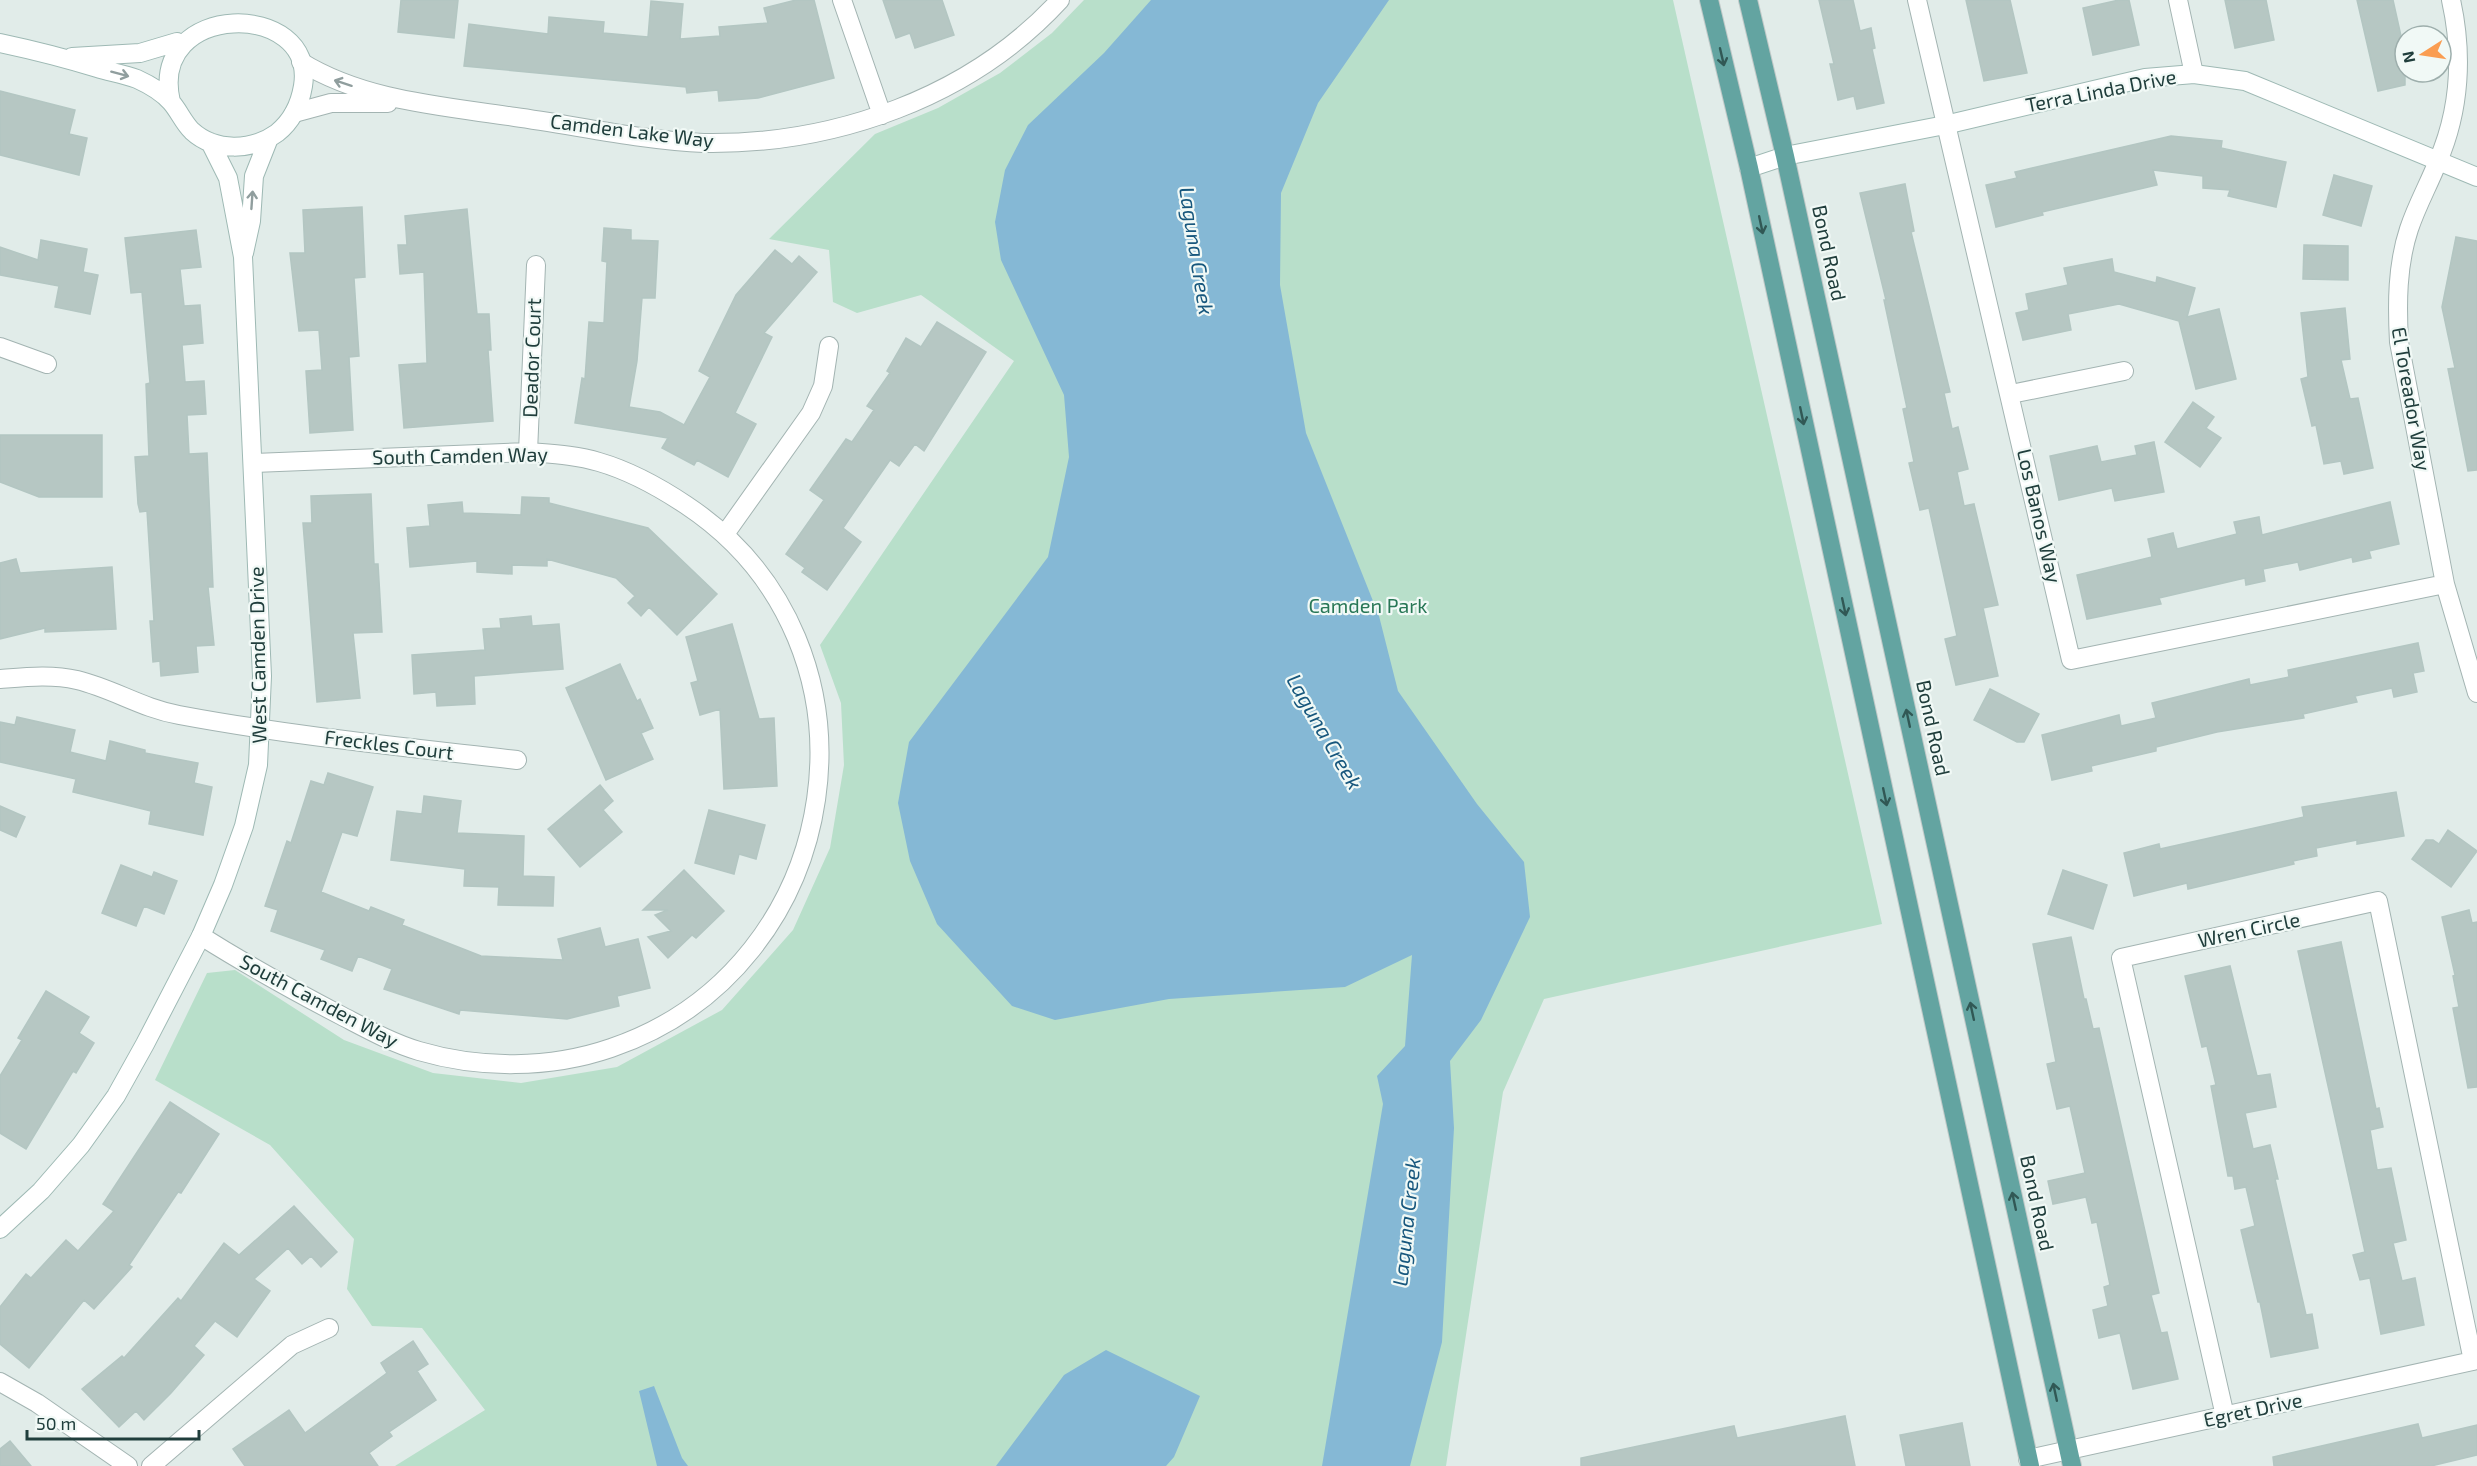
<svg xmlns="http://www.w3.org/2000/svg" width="2477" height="1466" font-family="'Exo 2',sans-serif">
  <rect width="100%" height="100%" fill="#e1ece9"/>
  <!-- green -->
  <path fill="#b8dfca" d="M 1084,0 L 1673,0 L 1882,924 L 1544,999 L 1503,1092 L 1446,1466 L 395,1466 L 485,1410 L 422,1328 L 372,1326 L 347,1289 L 354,1239 L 270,1145 L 155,1080 L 207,973 L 235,970 L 344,1040 L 433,1073 L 521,1083 L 617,1067 L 722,1010 L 793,930 L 830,848 L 844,765 L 841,703 L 820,645 L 1014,361 L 921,295 L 857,313 L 833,302 L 829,250 L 769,239 L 875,134 L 938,108 L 1000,73 L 1052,33 Z"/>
  <!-- water -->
  <path fill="#85b8d5" d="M 1151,0 L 1389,0 L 1318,103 L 1281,193 L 1280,285 L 1306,433 L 1379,616 L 1398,691 L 1477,804 L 1524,862 L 1530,917 L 1481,1020 L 1450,1061 L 1454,1128 L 1442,1342 L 1410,1466 L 1322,1466 L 1383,1104 L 1377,1076 L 1405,1046 L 1412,955 L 1345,987 L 1169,999 L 1055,1020 L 1012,1006 L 937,924 L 910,861 L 898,803 L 909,742 L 1048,557 L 1069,457 L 1064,395 L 1001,260 L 995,222 L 1005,170 L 1028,125 L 1104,53 Z
    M 1106,1350 L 1200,1396 L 1174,1457 L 1166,1466 L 996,1466 L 1064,1375 Z
    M 654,1386 L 682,1458 L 688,1466 L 657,1466 L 639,1391 Z"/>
  <!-- building -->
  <path fill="#b6c7c3" stroke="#b3c6c2" stroke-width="1.5" d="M 401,0 L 458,0 L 454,38 L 398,32 Z
    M 796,0 L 814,0 L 834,78 L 758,98 L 719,101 L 718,90 L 687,93 L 686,87 L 464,66 L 469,24 L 548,34 L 549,17 L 604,22 L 603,33 L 648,37 L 651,1 L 683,4 L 680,39 L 720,36 L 719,27 L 768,23 L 764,8 Z
    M 883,0 L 942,0 L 954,35 L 915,48 L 910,33 L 896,38 Z
    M 1819,0 L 1853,0 L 1860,31 L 1871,28 L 1875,48 L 1872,49 L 1884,103 L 1857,109 L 1854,96 L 1838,100 L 1830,64 L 1834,64 Z
    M 1966,0 L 2010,0 L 2027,73 L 1984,81 Z
    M 2119,0 L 2129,0 L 2139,45 L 2093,55 L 2083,8 Z
    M 2225,0 L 2266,0 L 2274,40 L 2235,48 Z
    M 2357,0 L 2393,0 L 2405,54 L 2405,85 L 2378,91 Z
    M 0,91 L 75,110 L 69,134 L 87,138 L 79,175 L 0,155 Z
    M 2171,136 L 2222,141 L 2221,148 L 2286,162 L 2276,207 L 2228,196 L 2230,190 L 2203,188 L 2203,176 L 2153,170 L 2157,185 L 2042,212 L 2043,215 L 1996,227 L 1986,185 L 2017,178 L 2015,172 Z
    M 2334,175 L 2372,186 L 2361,226 L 2323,215 Z
    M 1905,184 L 1914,231 L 1911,232 L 1950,392 L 1944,393 L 1952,429 L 1958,427 L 1968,469 L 1957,472 L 1964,506 L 1974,504 L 1998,605 L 1983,608 L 1998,676 L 1956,685 L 1945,639 L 1957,636 L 1929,508 L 1920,510 L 1909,463 L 1914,462 L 1903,409 L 1907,408 L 1884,300 L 1886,300 L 1860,193 Z
    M 362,207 L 365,277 L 354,278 L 359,356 L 349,357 L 353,430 L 310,433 L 306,371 L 322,370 L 319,330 L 299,331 L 290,253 L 305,253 L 303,210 Z
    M 467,209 L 477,314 L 489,314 L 491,350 L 488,350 L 493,421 L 404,428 L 399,365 L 427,363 L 424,272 L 400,274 L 398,245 L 407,245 L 405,216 Z
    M 604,228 L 631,230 L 631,240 L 658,241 L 655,298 L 642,298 L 637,361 L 629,407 L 660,412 L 684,425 L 710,377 L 699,371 L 736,295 L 775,250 L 792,264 L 799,256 L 817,272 L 764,333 L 772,337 L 735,413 L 756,424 L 728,477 L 697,460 L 694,465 L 662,448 L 668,438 L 575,423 L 582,378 L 585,379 L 589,322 L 604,323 L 607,262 L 602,261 Z
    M 196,230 L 201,267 L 180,269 L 184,306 L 200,305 L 203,343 L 182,345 L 185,382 L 204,381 L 206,414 L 187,415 L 189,454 L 207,453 L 213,587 L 208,587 L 214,645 L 196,646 L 198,672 L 161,676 L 160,661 L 153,662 L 150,621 L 154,621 L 147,511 L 140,512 L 138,504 L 135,457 L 149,456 L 146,384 L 150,383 L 142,292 L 131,293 L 125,238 Z
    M 2456,237 L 2477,241 L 2477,470 L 2468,471 L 2448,369 L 2455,368 L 2442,307 Z
    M 41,240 L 87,249 L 83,272 L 98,275 L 90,314 L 55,307 L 59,286 L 0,275 L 0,247 L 38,260 Z
    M 2304,245 L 2348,246 L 2348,280 L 2303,279 Z
    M 2112,259 L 2114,272 L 2156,283 L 2157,277 L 2195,288 L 2187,317 L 2219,309 L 2236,379 L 2196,389 L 2179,321 L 2119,304 L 2068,314 L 2071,330 L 2023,340 L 2016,313 L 2029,310 L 2026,294 L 2068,285 L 2064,268 Z
    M 2345,308 L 2350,359 L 2341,360 L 2350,399 L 2358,398 L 2373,468 L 2344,474 L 2341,461 L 2324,464 L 2316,425 L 2312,426 L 2301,379 L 2308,377 L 2301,313 Z
    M 937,322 L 986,352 L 924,451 L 915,444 L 899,466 L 890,460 L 843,528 L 861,542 L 827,590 L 802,572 L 805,568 L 786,554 L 824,500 L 810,490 L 846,439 L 852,442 L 874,410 L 867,406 L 890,373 L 887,371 L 906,338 L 921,347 Z
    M 2193,402 L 2214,417 L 2206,428 L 2221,438 L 2200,467 L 2165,442 Z
    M 0,435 L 102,435 L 102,497 L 39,497 L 0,482 Z
    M 2154,442 L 2164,492 L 2115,501 L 2112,488 L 2059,500 L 2050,456 L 2097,446 L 2101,462 L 2137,455 L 2135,446 Z
    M 371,494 L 374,564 L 378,564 L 382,632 L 353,633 L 360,698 L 317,702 L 303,523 L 312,523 L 311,496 Z
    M 522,497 L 549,498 L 549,503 L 648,528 L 717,594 L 677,635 L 649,607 L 641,616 L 628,603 L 635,596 L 616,578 L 547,559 L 547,566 L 512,565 L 512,574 L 477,572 L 477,561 L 410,567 L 407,528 L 430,526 L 428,505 L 462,502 L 463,513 L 521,515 Z
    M 2390,502 L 2399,544 L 2369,551 L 2371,558 L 2353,562 L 2352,557 L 2300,570 L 2298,562 L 2263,569 L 2265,581 L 2246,585 L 2245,578 L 2159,598 L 2161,604 L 2087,619 L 2077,575 L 2152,557 L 2148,539 L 2173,533 L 2177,549 L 2237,534 L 2234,522 L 2259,517 L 2262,535 Z
    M 16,559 L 20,573 L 112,567 L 116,629 L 45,632 L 45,628 L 0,639 L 0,563 Z
    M 531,616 L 532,626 L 559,624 L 563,669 L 474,676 L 475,704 L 437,706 L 436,692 L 414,694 L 412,655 L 485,650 L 483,629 L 501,628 L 500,619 Z
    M 732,624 L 759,719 L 774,718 L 777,786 L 724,789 L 720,709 L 700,715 L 691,683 L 698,681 L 686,637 Z
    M 2418,643 L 2424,671 L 2413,673 L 2417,692 L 2394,697 L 2392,688 L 2355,696 L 2357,702 L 2303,714 L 2304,718 L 2217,732 L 2156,747 L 2156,751 L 2091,766 L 2092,771 L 2052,780 L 2042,735 L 2119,715 L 2121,726 L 2156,718 L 2152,703 L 2249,679 L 2250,685 L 2289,677 L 2288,670 Z
    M 620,664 L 637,701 L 640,699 L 653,728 L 641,733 L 653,759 L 606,780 L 566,688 Z
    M 1990,689 L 2039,714 L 2024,742 L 2017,742 L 1974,720 Z
    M 17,717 L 75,730 L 70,752 L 106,761 L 110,741 L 145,750 L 145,753 L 198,763 L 194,783 L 212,787 L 203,835 L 149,824 L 151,811 L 73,792 L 76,779 L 0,762 L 0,722 L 15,725 Z
    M 328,773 L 373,787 L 357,836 L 342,832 L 321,892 L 369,911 L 371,907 L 404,920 L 402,925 L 481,956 L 563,960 L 558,939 L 600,928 L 605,947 L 638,939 L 650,988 L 617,996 L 619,1006 L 567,1019 L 460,1010 L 459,1014 L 384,989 L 392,969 L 358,956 L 352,971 L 321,959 L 325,950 L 271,931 L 278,910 L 265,906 L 287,841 L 291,843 L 311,781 L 324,785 Z
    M 600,785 L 613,801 L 603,810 L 622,832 L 580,867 L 548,829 Z
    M 2396,792 L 2404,836 L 2357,844 L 2357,840 L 2316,848 L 2317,856 L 2293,861 L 2294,864 L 2188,889 L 2187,883 L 2134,896 L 2124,853 L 2159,844 L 2160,849 L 2304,817 L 2302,807 Z
    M 424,796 L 461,801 L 457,833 L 524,836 L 523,876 L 554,877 L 553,906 L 498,905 L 499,887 L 464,886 L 465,869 L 391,860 L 397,811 L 422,814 Z
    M 0,806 L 25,817 L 16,837 L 0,830 Z
    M 709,810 L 765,825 L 756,859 L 739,854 L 734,874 L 695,863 Z
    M 2448,830 L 2477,851 L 2451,887 L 2412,859 L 2426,840 L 2433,840 L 2439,844 Z
    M 121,865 L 152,877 L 154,872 L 177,881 L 164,914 L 144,906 L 136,926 L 102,913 Z
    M 684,870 L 724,911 L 696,938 L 692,935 L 668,958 L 648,937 L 671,931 L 655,915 L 668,910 L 643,910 Z
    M 2063,870 L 2107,885 L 2093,929 L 2048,914 Z
    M 2469,910 L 2472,923 L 2477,922 L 2477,1087 L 2468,1088 L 2453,1008 L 2459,1007 L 2453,976 L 2455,975 L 2442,917 Z
    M 2071,937 L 2084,999 L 2086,999 L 2093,1029 L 2099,1028 L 2159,1293 L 2151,1295 L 2161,1333 L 2167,1332 L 2178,1379 L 2133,1389 L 2120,1333 L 2099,1338 L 2093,1310 L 2108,1306 L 2104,1287 L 2110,1285 L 2097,1222 L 2092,1223 L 2086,1197 L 2053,1204 L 2048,1181 L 2085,1173 L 2070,1106 L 2057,1109 L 2047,1064 L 2056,1062 L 2033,944 Z
    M 2341,942 L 2376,1109 L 2379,1108 L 2383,1127 L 2370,1130 L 2377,1170 L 2391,1168 L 2406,1240 L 2393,1243 L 2402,1281 L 2415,1278 L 2424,1325 L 2381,1334 L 2370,1278 L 2360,1280 L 2353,1255 L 2365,1252 L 2298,951 Z
    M 2230,966 L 2257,1076 L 2270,1074 L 2276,1107 L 2245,1113 L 2253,1149 L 2270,1145 L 2278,1179 L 2275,1179 L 2306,1315 L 2312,1314 L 2318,1348 L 2271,1357 L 2260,1302 L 2258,1302 L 2241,1230 L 2255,1226 L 2246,1187 L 2235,1189 L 2233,1176 L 2228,1176 L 2211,1086 L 2216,1085 L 2207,1046 L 2202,1047 L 2185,976 Z
    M 46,991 L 89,1017 L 79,1033 L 94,1043 L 76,1073 L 73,1071 L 26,1149 L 0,1133 L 0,1076 L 22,1040 L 18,1038 Z
    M 170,1102 L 219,1134 L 181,1193 L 178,1192 L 129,1265 L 132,1267 L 94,1309 L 84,1300 L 29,1368 L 0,1344 L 0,1307 L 26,1274 L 31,1278 L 66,1240 L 78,1251 L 114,1211 L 103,1204 Z
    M 294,1206 L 337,1252 L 321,1267 L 311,1256 L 302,1264 L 288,1248 L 254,1279 L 270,1291 L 237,1337 L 215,1321 L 194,1346 L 204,1355 L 171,1393 L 144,1420 L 136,1411 L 119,1427 L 82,1389 L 122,1356 L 124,1358 L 178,1298 L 181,1301 L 224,1243 L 239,1255 Z
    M 413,1341 L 428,1364 L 417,1371 L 436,1400 L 389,1432 L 392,1436 L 369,1453 L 378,1466 L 245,1466 L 233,1449 L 289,1410 L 305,1433 L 387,1373 L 381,1363 Z
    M 1845,1416 L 1855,1466 L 1581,1466 L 1581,1458 L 1734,1426 L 1737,1438 Z
    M 1962,1423 L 1970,1466 L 1906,1466 L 1900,1435 Z
    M 2418,1424 L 2422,1438 L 2477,1425 L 2477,1455 L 2431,1466 L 2274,1466 L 2273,1457 Z
    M 10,1441 L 31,1466 L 0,1466 L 0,1449 Z"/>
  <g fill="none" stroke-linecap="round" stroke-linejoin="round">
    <defs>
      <path id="street" d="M 842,0 L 882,115
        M 1917,0 L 2071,660 L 2445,584
        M 2178,0 L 2194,74
        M 2451,0 C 2463,54 2460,110 2438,161 C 2429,184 2417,205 2409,229 C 2397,265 2397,304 2399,342 L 2445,584 L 2477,693
        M 301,62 C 364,101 443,106 515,117 C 574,125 645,141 704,143 C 834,145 970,98 1060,0
        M 294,113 L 331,103 L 388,103
        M 0,347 L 47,364
        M 2011,394 L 2124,371
        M 528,452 L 536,265
        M 725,534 L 811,413 L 823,386 L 829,346
        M 0,679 C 25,677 52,674 77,680 C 114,689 141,708 179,715 C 291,736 404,747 517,760
        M 201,936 C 247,965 294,991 342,1016 C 367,1029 392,1043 419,1051 C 480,1069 550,1069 611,1048 C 847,968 897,645 686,505 C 659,487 630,471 599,462 C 576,455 552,454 528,452 L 254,463
        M 0,1382 L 37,1403 L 128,1466
        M 2225,1416 L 2121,958 L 2378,901 L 2473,1361
        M 2028,1459 L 2477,1360
        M 151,1466 L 292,1345 L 329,1328"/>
      <path id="secondary" d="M 0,43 C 33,50 65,58 97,68 C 110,72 124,74 137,79 C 148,84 163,93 171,102 C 179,111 183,122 192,131 C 215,152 252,151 277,133 C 292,121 300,104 303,86 C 317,0 147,0 171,102
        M 72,57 L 140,53 L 177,42
        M 1749,168 L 1785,156 L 1945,125 L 2145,78 L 2194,74 L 2245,81 L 2477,177
        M 244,253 L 251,221 L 254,176 L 269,138
        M 0,1229 L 41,1191 L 81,1145 L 116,1096 L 145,1044 L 201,936 L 223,885 L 244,826 L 258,765 L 262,676 L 243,257 L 228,178 L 210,142"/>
      <path id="primary" d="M 1709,0 L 1749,168 L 2030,1466
        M 1748,0 L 1785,156 L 2072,1466"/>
    </defs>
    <!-- street casing -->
    <use href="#street" stroke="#a3b4b2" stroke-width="20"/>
    <!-- secondary casing -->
    <use href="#secondary" stroke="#9eb9b4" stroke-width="20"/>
    <!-- primary casing -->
    <use href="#primary" stroke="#c1c9c8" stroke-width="20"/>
    <!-- street -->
    <use href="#street" stroke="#fff" stroke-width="18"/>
    <!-- secondary -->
    <use href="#secondary" stroke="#fff" stroke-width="18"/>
    <!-- primary -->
    <use href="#primary" stroke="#63a4a1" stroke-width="18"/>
  </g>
  <!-- one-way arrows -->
  <defs><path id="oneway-shaft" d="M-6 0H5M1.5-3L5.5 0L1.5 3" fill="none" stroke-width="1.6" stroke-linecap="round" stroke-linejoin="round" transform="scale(1.5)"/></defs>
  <g stroke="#315855">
    <use href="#oneway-shaft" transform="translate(1722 57) rotate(77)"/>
    <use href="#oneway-shaft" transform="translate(1761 225) rotate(78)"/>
    <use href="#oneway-shaft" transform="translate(1802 416) rotate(78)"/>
    <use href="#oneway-shaft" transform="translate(1844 607) rotate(78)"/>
    <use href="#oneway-shaft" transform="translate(1908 718) rotate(-102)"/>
    <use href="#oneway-shaft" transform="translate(1885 797) rotate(78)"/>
    <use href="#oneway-shaft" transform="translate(1972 1011) rotate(-102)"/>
    <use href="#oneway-shaft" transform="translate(2014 1201) rotate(-102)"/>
    <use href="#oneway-shaft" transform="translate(2055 1392) rotate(-102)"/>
  </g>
  <g stroke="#909e9e">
    <use href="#oneway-shaft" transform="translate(120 74) rotate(15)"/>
    <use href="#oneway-shaft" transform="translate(343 83) rotate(-162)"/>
    <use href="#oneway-shaft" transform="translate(252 200) rotate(-86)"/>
  </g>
  <g text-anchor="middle" stroke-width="4.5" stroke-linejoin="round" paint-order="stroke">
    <!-- street labels -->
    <g font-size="20" fill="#203e3c" stroke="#f1f9f6">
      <text transform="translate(2101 91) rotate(-11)" y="7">Terra Linda Drive</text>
      <text transform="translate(632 131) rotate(7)" y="7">Camden Lake Way</text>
      <text transform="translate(1829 253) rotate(78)" y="7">Bond Road</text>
      <text transform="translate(532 358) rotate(-88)" y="7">Deador Court</text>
      <text transform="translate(2411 399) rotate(80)" y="7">El Toreador Way</text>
      <text transform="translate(460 456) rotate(-1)" y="7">South Camden Way</text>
      <text transform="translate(2039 516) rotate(77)" y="7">Los Banos Way</text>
      <text transform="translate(258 655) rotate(-91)" y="7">West Camden Drive</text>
      <text transform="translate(1933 728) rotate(78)" y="7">Bond Road</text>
      <text transform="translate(389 745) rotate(7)" y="7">Freckles Court</text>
      <text transform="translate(2249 930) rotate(-12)" y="7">Wren Circle</text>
      <text transform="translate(319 1001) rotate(28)" y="7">South Camden Way</text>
      <text transform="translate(2037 1203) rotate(78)" y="7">Bond Road</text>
      <text transform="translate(2253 1410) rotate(-12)" y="7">Egret Drive</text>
    </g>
    <!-- park labels -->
    <g font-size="20" fill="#287756" stroke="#f1f9f6">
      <text x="1368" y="613">Camden Park</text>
    </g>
    <!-- water labels -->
    <g font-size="21" font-style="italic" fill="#17577d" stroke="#f1f9f6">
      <text transform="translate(1196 251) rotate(81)" y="7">Laguna Creek</text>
      <text transform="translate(1324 732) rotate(60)" y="7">Laguna Creek</text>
      <text transform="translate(1407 1222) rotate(-84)" y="7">Laguna Creek</text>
    </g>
  </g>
  <!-- north arrow -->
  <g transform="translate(2423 54) rotate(258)"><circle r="28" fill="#f1f9f6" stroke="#9daeac" stroke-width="1.5"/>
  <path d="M0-4.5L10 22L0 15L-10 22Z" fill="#fa9d51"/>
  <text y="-9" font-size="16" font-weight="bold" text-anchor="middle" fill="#203e3c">N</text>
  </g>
  <!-- scale -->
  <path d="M27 1430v9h172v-9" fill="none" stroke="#203e3c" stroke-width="3"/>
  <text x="36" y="1430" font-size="18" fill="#203e3c" stroke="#f1f9f6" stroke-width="4.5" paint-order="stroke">50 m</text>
</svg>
